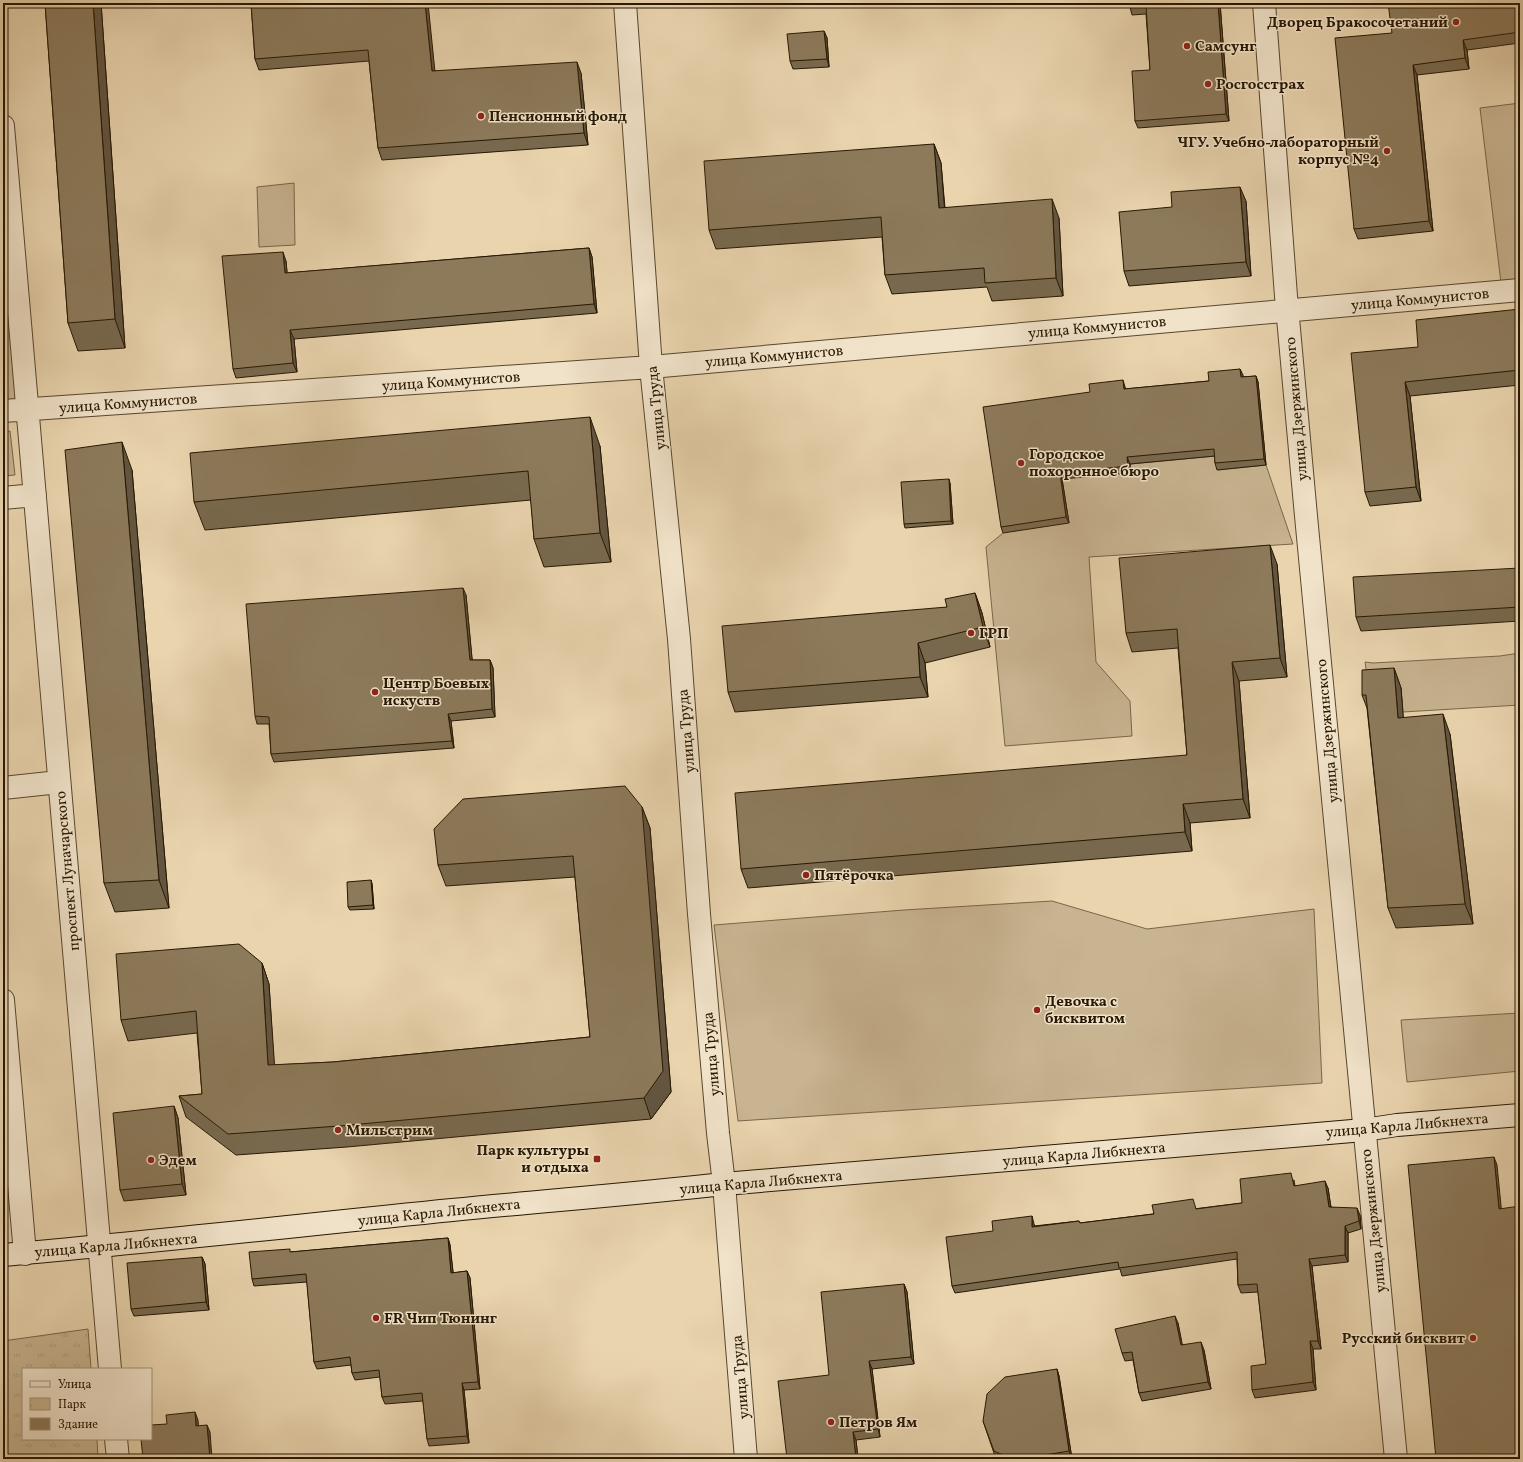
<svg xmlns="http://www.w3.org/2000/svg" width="1523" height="1462" font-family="Vollkorn,serif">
  <defs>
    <pattern id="park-tufts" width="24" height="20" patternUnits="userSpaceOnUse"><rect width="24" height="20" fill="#c8b491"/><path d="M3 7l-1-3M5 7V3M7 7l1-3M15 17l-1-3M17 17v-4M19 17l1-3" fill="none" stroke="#ac9a7b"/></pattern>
  </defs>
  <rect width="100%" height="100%" fill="#e9d4ae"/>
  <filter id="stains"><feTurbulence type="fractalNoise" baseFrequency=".005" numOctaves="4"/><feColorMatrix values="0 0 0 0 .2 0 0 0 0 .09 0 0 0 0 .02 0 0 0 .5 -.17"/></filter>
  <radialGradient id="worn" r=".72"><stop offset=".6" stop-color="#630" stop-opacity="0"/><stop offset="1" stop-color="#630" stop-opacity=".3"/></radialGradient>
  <!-- grass -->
  <path fill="#c8b491" stroke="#78664a" d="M 1520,103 L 1520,281 L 1501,283 L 1480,108 Z
    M 294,183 L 295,245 L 259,247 L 257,187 Z
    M 3,252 L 16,400 L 3,401 Z
    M 10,431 L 15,475 L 3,476 L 3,432 Z
    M 1216,456 L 1218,470 L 1266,465 L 1293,544 L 1089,557 L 1096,662 L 1130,701 L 1132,736 L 1005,746 L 986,547 L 1003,533 L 1061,470 L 1130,473 L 1130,464 Z
    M 1520,653 L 1520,705 L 1403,712 L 1401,688 L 1369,690 L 1365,662 L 1373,663 L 1500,656 Z
    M 1052,901 L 1147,929 L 1314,909 L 1322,1083 L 738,1121 L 714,925 L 904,910 Z
    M 1520,1013 L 1520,1071 L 1407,1082 L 1401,1020 Z"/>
  <!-- park -->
  <path fill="url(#park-tufts)" stroke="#78664a" d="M 88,1329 L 91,1369 L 23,1369 L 23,1439 L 97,1439 L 98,1459 L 3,1459 L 3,1341 Z"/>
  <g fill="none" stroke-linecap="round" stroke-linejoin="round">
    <defs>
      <path id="minor" d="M 625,3 L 651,367 L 679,639 L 699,914 L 718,1133 L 724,1184 L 746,1459
        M 1264,3 L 1286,296 L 1306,516 L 1396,1459
        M 3,126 L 110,1369
        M 3,411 L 651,367 L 1520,290
        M 3,498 L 35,495
        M 3,788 L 59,782
        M 3,1000 L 25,1254
        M 116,1439 L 118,1459"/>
      <path id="secondary" d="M 3,1255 C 153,1242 302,1225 452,1210 C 543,1201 634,1194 724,1184 L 1364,1130 L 1397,1125 L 1520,1115"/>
    </defs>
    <!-- minor casing -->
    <use href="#minor" stroke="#58472d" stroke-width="24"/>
    <!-- secondary casing -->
    <use href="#secondary" stroke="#271802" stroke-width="24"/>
    <!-- minor -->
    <use href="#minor" stroke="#f1e3ca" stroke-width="22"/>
    <!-- secondary -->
    <use href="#secondary" stroke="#f1e3ca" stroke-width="22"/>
  </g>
  <!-- wall -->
  <path fill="#78694e" stroke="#271802" d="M 45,3 L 101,3 L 125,348 L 78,351 L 68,323 Z
    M 251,3 L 435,71 L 581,73 L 588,145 L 382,160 L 378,148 L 369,61 L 259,70 L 255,59 Z
    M 856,3 L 872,3 L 857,4 Z
    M 1129,3 L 1220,3 L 1229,121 L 1138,128 L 1135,121 L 1150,70 L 1146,14 L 1132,15 Z
    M 1520,3 L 1520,43 L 1467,50 L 1469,69 L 1417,75 L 1433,231 L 1358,239 L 1354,229 L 1392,33 Z
    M 824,31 L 827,38 L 829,67 L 793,69 L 790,61 Z
    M 934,144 L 941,163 L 945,208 L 1059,218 L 1063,296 L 992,301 L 987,287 L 892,294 L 885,275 L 882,237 L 716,249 L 709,230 Z
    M 1246,201 L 1251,276 L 1129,286 L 1124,271 Z
    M 589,248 L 592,257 L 597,313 L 294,339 L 297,372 L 236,378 L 233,369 L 286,261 L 287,273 Z
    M 1520,309 L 1520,385 L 1410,396 L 1421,501 L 1370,506 L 1365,492 L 1418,347 Z
    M 1240,369 L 1243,377 L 1256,376 L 1258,382 L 1266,465 L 1217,470 L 1215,463 L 1215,456 L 1130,464 L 1130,473 L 1062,479 L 1069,523 L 1003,533 L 1001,527 L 1090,392 L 1125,387 L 1125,389 L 1209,381 Z
    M 600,446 L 611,562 L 544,567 L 534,539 L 531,500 L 205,530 L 194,502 Z
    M 132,470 L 169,908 L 115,912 L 104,883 Z
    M 950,483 L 953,524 L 905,528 L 904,524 Z
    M 1277,564 L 1287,677 L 1239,681 L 1250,818 L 1190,823 L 1192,851 L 748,888 L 741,869 L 1187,755 L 1178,648 L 1132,652 L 1126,633 Z
    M 1520,568 L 1520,621 L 1361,631 L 1356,617 Z
    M 975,593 L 982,613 L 990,647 L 925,663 L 928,697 L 735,712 L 728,692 L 947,607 Z
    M 466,595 L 472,660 L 490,660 L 493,668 L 495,717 L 451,721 L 454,748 L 274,762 L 271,754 L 269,724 L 257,724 L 255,716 Z
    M 1394,668 L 1401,688 L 1403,718 L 1450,734 L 1473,924 L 1396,928 L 1388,908 L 1367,708 L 1362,695 Z
    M 642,807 L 650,828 L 671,1092 L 651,1119 L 347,1147 L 236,1155 L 186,1117 L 179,1096 L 202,1094 L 197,1033 L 128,1041 L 121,1020 L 262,963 L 269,984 L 274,1065 L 333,1062 L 590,1037 L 575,877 L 446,886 L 438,865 Z
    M 371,880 L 372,884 L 374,909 L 350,910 L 348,907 Z
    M 174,1106 L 178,1118 L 186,1195 L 124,1201 L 120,1190 Z
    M 1294,1180 L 1295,1186 L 1328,1188 L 1331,1207 L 1360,1215 L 1361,1229 L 1348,1233 L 1348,1262 L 1312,1266 L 1321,1349 L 1313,1349 L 1316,1390 L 1255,1398 L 1252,1390 L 1266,1364 L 1258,1292 L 1241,1293 L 1238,1285 L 1237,1259 L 1122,1276 L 1120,1269 L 955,1293 L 952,1286 L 993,1231 L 1034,1224 L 1034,1226 L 1079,1221 L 1080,1223 L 1242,1203 Z
    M 448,1238 L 450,1245 L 453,1273 L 467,1271 L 470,1278 L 480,1389 L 464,1390 L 469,1443 L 429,1446 L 427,1439 L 423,1401 L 385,1404 L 382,1397 L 380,1377 L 355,1380 L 352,1373 L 351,1365 L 317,1369 L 314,1362 L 307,1282 L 254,1286 L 252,1279 L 291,1252 Z
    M 202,1257 L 205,1264 L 209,1310 L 134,1316 L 131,1309 Z
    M 904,1284 L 907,1292 L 914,1364 L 872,1369 L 880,1437 L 856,1440 L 858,1459 L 787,1459 L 829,1375 Z
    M 1178,1323 L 1182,1345 L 1204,1350 L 1211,1389 L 1142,1401 L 1139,1393 L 1133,1360 L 1125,1361 L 1122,1353 Z
    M 1057,1369 L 1059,1376 L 1072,1459 L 996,1459 L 983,1421 Z"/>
  <!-- shaded-wall -->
  <path fill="#625540" stroke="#271802" d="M 93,3 L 101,3 L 125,348 L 115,319 Z
    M 425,3 L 428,3 L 436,82 L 432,71 Z
    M 1218,3 L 1220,3 L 1229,121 L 1226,114 Z
    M 824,31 L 827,38 L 829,67 L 827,59 Z
    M 1463,40 L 1467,50 L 1469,69 L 1465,58 Z
    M 577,62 L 581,73 L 588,145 L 584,133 Z
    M 1413,65 L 1417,75 L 1433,231 L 1429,221 Z
    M 934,144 L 941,163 L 946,227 L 939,208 Z
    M 1240,187 L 1246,201 L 1251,276 L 1246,262 Z
    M 1052,199 L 1059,218 L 1063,296 L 1056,278 Z
    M 589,248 L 592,257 L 597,313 L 594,304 Z
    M 283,252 L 286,261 L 288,282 L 285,273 Z
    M 290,330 L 294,339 L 297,372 L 293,363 Z
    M 1240,369 L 1243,375 L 1244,384 L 1241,377 Z
    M 1256,376 L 1258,382 L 1266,465 L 1264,459 Z
    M 1123,380 L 1125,387 L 1126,396 L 1124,389 Z
    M 1405,382 L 1410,396 L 1421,501 L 1416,487 Z
    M 590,417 L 600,446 L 611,562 L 600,533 Z
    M 122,442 L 132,470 L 169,908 L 159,880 Z
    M 1127,457 L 1130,464 L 1130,473 L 1128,466 Z
    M 1060,473 L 1062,479 L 1069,523 L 1066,517 Z
    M 949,479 L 950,483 L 953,524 L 951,521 Z
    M 1270,545 L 1277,564 L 1287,677 L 1280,658 Z
    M 463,588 L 466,595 L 473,668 L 470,660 Z
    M 975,593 L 982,613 L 990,647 L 983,627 Z
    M 918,643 L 925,663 L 928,697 L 920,677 Z
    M 490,660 L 493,668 L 495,717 L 492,709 Z
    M 1232,662 L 1239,681 L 1250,818 L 1243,799 Z
    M 1394,668 L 1401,688 L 1405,738 L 1398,718 Z
    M 448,714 L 451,721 L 454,748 L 452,741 Z
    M 1443,714 L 1450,734 L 1473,924 L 1465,904 Z
    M 1183,804 L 1190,823 L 1192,851 L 1185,832 Z
    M 642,807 L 650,828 L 671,1092 L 651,1119 L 644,1098 Z
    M 371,880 L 372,884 L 374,909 L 373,905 Z
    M 262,963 L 269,984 L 276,1086 L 268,1065 Z
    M 174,1106 L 178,1118 L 186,1195 L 182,1184 Z
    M 1494,1157 L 1497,1165 L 1502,1216 L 1499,1209 Z
    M 1325,1181 L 1328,1188 L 1332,1215 L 1329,1207 Z
    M 1357,1208 L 1360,1215 L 1361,1229 L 1359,1221 Z
    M 1032,1216 L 1034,1224 L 1035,1234 L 1032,1227 Z
    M 1345,1226 L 1348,1233 L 1348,1262 L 1345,1255 Z
    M 448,1238 L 450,1245 L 454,1280 L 451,1273 Z
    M 202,1257 L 205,1264 L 209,1310 L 206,1302 Z
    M 1309,1259 L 1312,1266 L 1321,1349 L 1318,1341 Z
    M 467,1271 L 470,1278 L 480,1389 L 478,1382 Z
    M 904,1284 L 907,1292 L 914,1364 L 911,1357 Z
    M 1175,1316 L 1178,1323 L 1184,1353 L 1181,1345 Z
    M 1310,1341 L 1313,1349 L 1316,1390 L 1313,1382 Z
    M 1201,1342 L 1204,1350 L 1211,1389 L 1208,1382 Z
    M 869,1361 L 872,1369 L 880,1437 L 878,1429 Z
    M 1057,1369 L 1059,1376 L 1072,1459 L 1069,1451 Z
    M 462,1383 L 464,1390 L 469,1443 L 467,1436 Z
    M 195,1412 L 198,1420 L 199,1433 L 196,1426 Z
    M 207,1425 L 210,1432 L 212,1459 L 210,1459 Z
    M 853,1432 L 856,1440 L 858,1459 L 856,1459 Z"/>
  <!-- building -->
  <path fill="#8c7a5b" stroke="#271802" d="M 45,3 L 93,3 L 115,319 L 68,323 Z
    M 251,3 L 425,3 L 432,71 L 577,62 L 584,133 L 378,148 L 368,50 L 255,59 Z
    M 1129,3 L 1218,3 L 1226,114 L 1135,121 L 1132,71 L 1150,70 L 1146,6 L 1130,7 Z
    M 1388,3 L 1520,3 L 1520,32 L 1463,40 L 1465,58 L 1413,65 L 1429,221 L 1354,229 L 1335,38 L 1392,33 Z
    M 824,31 L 827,59 L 790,61 L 787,34 Z
    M 934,144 L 939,208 L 1052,199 L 1056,278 L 985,283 L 984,268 L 885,275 L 881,217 L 709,230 L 704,161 Z
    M 1240,187 L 1246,262 L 1124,271 L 1119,212 L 1172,207 L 1171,192 Z
    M 589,248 L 594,304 L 290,330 L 293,363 L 233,369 L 222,256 L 283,252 L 285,273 Z
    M 1520,309 L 1520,370 L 1405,382 L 1416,487 L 1365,492 L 1351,353 L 1418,347 L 1416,320 Z
    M 1240,369 L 1241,377 L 1256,376 L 1264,459 L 1215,463 L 1214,449 L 1127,457 L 1128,466 L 1060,473 L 1066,517 L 1001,527 L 983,407 L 1090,392 L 1089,384 L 1123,380 L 1124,389 L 1209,381 L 1208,372 Z
    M 590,417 L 600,533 L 534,539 L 528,471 L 194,502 L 190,453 Z
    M 122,442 L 159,880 L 104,883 L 65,450 Z
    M 949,479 L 951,521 L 904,524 L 901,482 Z
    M 1270,545 L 1280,658 L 1232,662 L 1243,799 L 1183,804 L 1185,832 L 741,869 L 735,793 L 1187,755 L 1177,629 L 1126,633 L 1119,558 Z
    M 1520,568 L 1520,607 L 1356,617 L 1353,577 Z
    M 463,588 L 470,660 L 490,660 L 492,709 L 448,714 L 452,741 L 271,754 L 269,717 L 255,716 L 246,604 Z
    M 975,593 L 983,627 L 918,643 L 920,677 L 728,692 L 722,626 L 947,607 L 945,599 Z
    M 1394,668 L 1398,718 L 1443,714 L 1465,904 L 1388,908 L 1366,695 L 1362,695 L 1362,670 Z
    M 625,786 L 642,807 L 663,1071 L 644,1098 L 339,1126 L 228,1134 L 179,1096 L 202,1094 L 196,1011 L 121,1020 L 116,954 L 239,944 L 262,963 L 268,1065 L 333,1062 L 590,1037 L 573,856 L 438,865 L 434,829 L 463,799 Z
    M 371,880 L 373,905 L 348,907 L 347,882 Z
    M 174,1106 L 182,1184 L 120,1190 L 113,1113 Z
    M 1494,1157 L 1499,1209 L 1520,1206 L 1520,1459 L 1436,1459 L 1408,1165 Z
    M 1291,1173 L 1294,1186 L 1325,1181 L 1329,1207 L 1357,1208 L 1359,1221 L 1345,1226 L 1345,1255 L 1309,1259 L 1318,1341 L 1310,1341 L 1313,1382 L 1252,1390 L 1251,1366 L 1266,1364 L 1257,1284 L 1238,1285 L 1237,1252 L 1119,1268 L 1118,1262 L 952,1286 L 946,1237 L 993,1231 L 992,1221 L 1032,1216 L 1032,1227 L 1079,1221 L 1080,1223 L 1154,1214 L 1152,1205 L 1193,1199 L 1196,1209 L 1242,1203 L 1240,1179 Z
    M 448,1238 L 451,1273 L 467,1271 L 478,1382 L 462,1383 L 467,1436 L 427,1439 L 422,1393 L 382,1397 L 379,1370 L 352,1373 L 350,1357 L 314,1362 L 306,1274 L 252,1279 L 249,1252 L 290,1249 L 290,1252 Z
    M 202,1257 L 206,1302 L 131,1309 L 127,1263 Z
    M 904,1284 L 911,1357 L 869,1361 L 878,1429 L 853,1432 L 856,1459 L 787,1459 L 778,1381 L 829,1375 L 821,1292 Z
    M 1175,1316 L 1181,1345 L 1201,1342 L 1208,1382 L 1139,1393 L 1132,1352 L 1122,1353 L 1115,1329 Z
    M 1057,1369 L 1069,1451 L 1021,1459 L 1012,1459 L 994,1451 L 983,1421 L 987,1394 L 1005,1377 Z
    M 195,1412 L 196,1426 L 207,1425 L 210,1459 L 143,1459 L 141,1439 L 151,1439 L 151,1425 L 167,1424 L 166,1415 Z"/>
  <!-- markers -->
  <g fill="#8f2418" stroke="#f1e3ca" stroke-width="1.5">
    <circle cx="1456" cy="22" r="4"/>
    <circle cx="1187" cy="46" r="4"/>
    <circle cx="1208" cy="84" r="4"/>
    <circle cx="481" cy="116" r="4"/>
    <circle cx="1387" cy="151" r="4"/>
    <circle cx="1021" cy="463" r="4"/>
    <circle cx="971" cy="633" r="4"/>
    <circle cx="375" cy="692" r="4"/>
    <circle cx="806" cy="875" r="4"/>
    <circle cx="1037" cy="1010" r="4"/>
    <circle cx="338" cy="1130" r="4"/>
    <rect x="593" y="1155" width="8" height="8" rx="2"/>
    <circle cx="151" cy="1160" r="4"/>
    <circle cx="376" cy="1318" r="4"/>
    <circle cx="1473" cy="1338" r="4"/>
    <circle cx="831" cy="1422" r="4"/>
  </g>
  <g text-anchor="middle" stroke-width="3" stroke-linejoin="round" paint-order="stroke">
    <!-- poi labels -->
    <g font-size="15" font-weight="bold" fill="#271802" stroke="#f1e3ca" text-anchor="start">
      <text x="1448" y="27" text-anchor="end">Дворец Бракосочетаний</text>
      <text x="1195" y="51">Самсунг</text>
      <text x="1216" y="89">Росгосстрах</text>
      <text x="489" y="121">Пенсионный фонд</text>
      <text x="1379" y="147" text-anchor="end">ЧГУ. Учебно-лабораторный<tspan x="1379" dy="17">корпус №4</tspan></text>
      <text x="1029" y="459">Городское<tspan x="1029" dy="17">похоронное бюро</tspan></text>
      <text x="979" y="638">ГРП</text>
      <text x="383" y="688">Центр Боевых<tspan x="383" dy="17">искуств</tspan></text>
      <text x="814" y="880">Пятёрочка</text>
      <text x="1045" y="1006">Девочка с<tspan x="1045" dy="17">бисквитом</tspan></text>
      <text x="346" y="1135">Мильстрим</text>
      <text x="589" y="1155" text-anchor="end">Парк культуры<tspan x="589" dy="17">и отдыха</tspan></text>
      <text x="159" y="1165">Эдем</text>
      <text x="384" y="1323">FR Чип Тюнинг</text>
      <text x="1465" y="1343" text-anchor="end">Русский бисквит</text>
      <text x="839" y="1427">Петров Ям</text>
    </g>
    <!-- street labels -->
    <g font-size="15" fill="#271802" stroke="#f1e3ca">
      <text transform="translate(1420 299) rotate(-5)" y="5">улица Коммунистов</text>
      <text transform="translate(1097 327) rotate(-5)" y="5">улица Коммунистов</text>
      <text transform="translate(774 356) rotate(-5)" y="5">улица Коммунистов</text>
      <text transform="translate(451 381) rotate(-4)" y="5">улица Коммунистов</text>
      <text transform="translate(128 403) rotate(-4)" y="5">улица Коммунистов</text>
      <text transform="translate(656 408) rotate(-96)" y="5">улица Труда</text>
      <text transform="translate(1296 409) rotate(-95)" y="5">улица Дзержинского</text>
      <text transform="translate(686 731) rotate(-95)" y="5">улица Труда</text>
      <text transform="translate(1327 731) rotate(-95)" y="5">улица Дзержинского</text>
      <text transform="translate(67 871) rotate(-95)" y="5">проспект Луначарского</text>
      <text transform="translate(711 1054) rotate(-95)" y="5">улица Труда</text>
      <text transform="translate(1407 1125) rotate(-5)" y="5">улица Карла Либкнехта</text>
      <text transform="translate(1084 1154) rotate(-5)" y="5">улица Карла Либкнехта</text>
      <text transform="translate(761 1182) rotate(-5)" y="5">улица Карла Либкнехта</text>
      <text transform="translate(439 1212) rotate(-6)" y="5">улица Карла Либкнехта</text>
      <text transform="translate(1373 1221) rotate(-96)" y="5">улица Дзержинского</text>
      <text transform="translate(116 1245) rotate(-5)" y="5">улица Карла Либкнехта</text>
      <text transform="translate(740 1377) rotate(-95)" y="5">улица Труда</text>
    </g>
  </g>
  <!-- margin -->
  <rect width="1523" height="1462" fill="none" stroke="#e9d4ae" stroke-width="16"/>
  <rect x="4" y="4" width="1515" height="1454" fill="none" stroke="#271802" stroke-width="2"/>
  <rect x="8" y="8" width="1507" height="1446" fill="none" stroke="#271802"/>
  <!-- legend -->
  <rect x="22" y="1368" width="130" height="72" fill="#f1e3ca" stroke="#a0927a"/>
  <rect x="30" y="1381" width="20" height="6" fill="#f1e3ca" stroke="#a0927a"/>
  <text x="58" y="1388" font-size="12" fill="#271802">Улица</text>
  <rect x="30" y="1398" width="20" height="12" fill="url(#park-tufts)" stroke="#a0927a"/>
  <text x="58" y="1408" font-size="12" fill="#271802">Парк</text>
  <rect x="30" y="1418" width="20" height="12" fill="#8c7a5b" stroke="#a0927a"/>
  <text x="58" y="1428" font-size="12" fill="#271802">Здание</text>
  <rect width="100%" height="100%" filter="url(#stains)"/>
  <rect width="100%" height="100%" fill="url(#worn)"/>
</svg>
